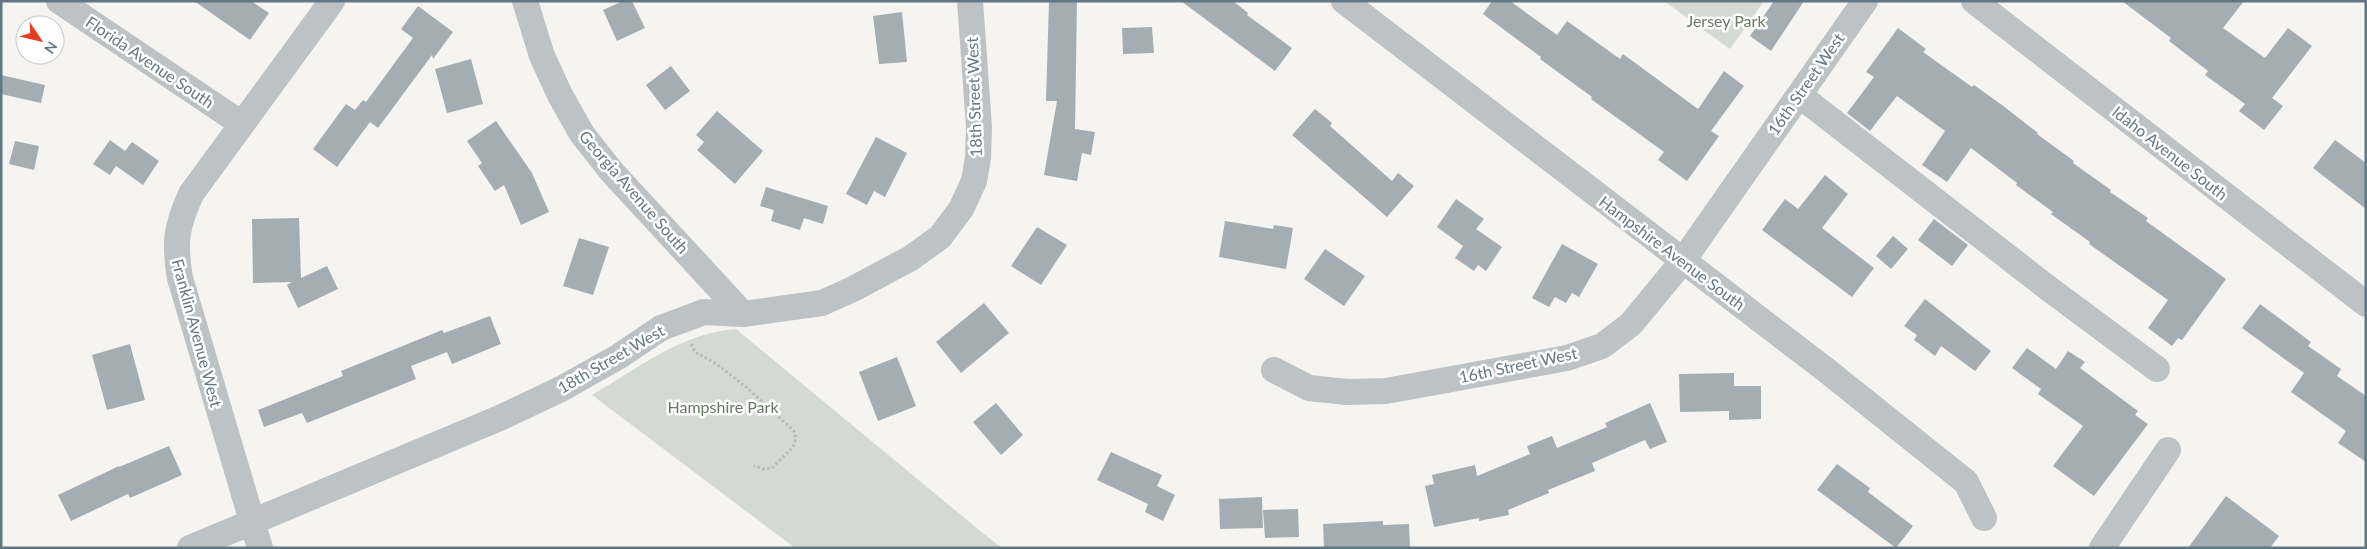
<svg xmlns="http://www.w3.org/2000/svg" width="2367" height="549" font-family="Lato,sans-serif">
  <rect width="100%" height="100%" fill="#f5f4f0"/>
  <!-- green -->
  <path fill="#d4dad0" d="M 1664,1 L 1764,1 L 1730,49 Z
    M 736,329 L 979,530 L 1002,548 L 795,548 L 592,395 C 639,368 681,333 736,329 Z"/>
  <!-- building -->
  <path fill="#a4aeb2" d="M 194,1 L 251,1 L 269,13 L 250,40 Z
    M 623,1 L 632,1 L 645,28 L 617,41 L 603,10 Z
    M 1049,1 L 1077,1 L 1075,129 L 1095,132 L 1091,155 L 1082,153 L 1077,181 L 1044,175 L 1057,101 L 1046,101 Z
    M 1181,1 L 1233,1 L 1248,13 L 1247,15 L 1292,48 L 1275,71 Z
    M 1492,1 L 1510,1 L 1557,35 L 1567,21 L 1620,59 L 1623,54 L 1698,109 L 1724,71 L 1744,86 L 1711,131 L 1719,136 L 1687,181 L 1658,160 L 1664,152 L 1591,99 L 1592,97 L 1540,59 L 1541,57 L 1483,14 Z
    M 1774,1 L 1804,1 L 1771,51 L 1750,36 Z
    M 2122,1 L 2244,1 L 2223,28 L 2265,58 L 2288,28 L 2312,46 L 2272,98 L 2283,106 L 2264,130 L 2239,111 L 2245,104 L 2205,75 L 2208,71 L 2169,41 L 2171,38 Z
    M 418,6 L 453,32 L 433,59 L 432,55 L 378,128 L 370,122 L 337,167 L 313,149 L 346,104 L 355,110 L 363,100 L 366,102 L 413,38 L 401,29 Z
    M 902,12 L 907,62 L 879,64 L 873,16 Z
    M 1152,27 L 1154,53 L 1123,54 L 1122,28 Z
    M 1898,28 L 1926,49 L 1923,52 L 1972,87 L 1974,85 L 2002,105 L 2038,133 L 2037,134 L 2074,161 L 2073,163 L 2111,190 L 2110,192 L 2148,218 L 2146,221 L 2226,279 L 2182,340 L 2178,338 L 2172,346 L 2148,328 L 2168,300 L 2089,244 L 2090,242 L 2051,214 L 2053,212 L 2016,185 L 2017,183 L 1971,148 L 1947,182 L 1922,165 L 1945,131 L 1897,96 L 1870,131 L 1847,113 L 1874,77 L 1866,72 Z
    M 471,59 L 483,104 L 447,113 L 435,69 Z
    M 671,66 L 690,91 L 665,110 L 646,85 Z
    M 1,75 L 45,85 L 41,103 L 1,94 Z
    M 1315,109 L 1332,123 L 1330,126 L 1392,181 L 1398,173 L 1414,186 L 1387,217 L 1292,135 Z
    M 717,111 L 763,151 L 735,184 L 697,150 L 704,142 L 696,135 Z
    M 496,121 L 532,173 L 549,212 L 521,225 L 504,185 L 495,191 L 478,166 L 482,163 L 467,141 Z
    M 876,137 L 907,153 L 885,197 L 874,191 L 867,205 L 846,194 Z
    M 110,140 L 125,151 L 132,142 L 159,161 L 143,185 L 116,166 L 110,175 L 93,164 Z
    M 2335,140 L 2366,163 L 2366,209 L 2313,168 Z
    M 15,141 L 39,146 L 34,170 L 9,164 Z
    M 1825,175 L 1848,194 L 1822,228 L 1874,268 L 1852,297 L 1762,230 L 1785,199 L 1798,209 Z
    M 766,187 L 828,206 L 823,224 L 804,218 L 800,230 L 771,221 L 774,210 L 760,206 Z
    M 1456,199 L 1484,219 L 1476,229 L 1502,247 L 1486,271 L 1478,265 L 1474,271 L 1455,258 L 1463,246 L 1437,227 Z
    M 299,218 L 301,278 L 327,266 L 338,289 L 298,308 L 287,285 L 292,282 L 253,283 L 252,219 Z
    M 1934,219 L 1968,245 L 1952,266 L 1918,240 Z
    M 1225,221 L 1273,229 L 1274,225 L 1293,228 L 1286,269 L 1219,257 Z
    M 1037,227 L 1067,245 L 1041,285 L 1011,266 Z
    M 1893,236 L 1908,249 L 1891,269 L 1876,256 Z
    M 579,238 L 609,247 L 593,295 L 563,286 Z
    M 1562,244 L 1598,264 L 1579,297 L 1572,293 L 1566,303 L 1555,297 L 1549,307 L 1532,298 Z
    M 1325,249 L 1365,276 L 1344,306 L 1304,279 Z
    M 1925,299 L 1991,351 L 1975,371 L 1941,346 L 1935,356 L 1914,340 L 1917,335 L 1904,326 Z
    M 984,303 L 1009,333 L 961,373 L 936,342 Z
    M 2260,304 L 2311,342 L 2308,346 L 2341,369 L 2337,376 L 2366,396 L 2366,462 L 2338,443 L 2346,431 L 2291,392 L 2304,373 L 2242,328 Z
    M 490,316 L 501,344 L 452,364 L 447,352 L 411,366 L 416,379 L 307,423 L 302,413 L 264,427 L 258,410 L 343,376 L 341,371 L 442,330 L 444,333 Z
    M 130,344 L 145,400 L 107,410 L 92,355 Z
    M 2027,348 L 2056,369 L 2068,351 L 2085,362 L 2080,368 L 2138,411 L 2135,415 L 2148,424 L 2094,496 L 2053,466 L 2083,426 L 2038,394 L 2041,389 L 2012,368 Z
    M 897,357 L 916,406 L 878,421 L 859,372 Z
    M 1734,373 L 1734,386 L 1761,386 L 1761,419 L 1729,420 L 1729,411 L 1680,412 L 1679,374 Z
    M 996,403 L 1023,435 L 1001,455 L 973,422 Z
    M 1650,403 L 1667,442 L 1650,449 L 1645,440 L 1592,463 L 1595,471 L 1548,490 L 1549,493 L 1508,510 L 1509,515 L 1479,521 L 1479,518 L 1434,527 L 1425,486 L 1434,484 L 1432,475 L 1475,465 L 1477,476 L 1530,454 L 1527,446 L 1552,436 L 1557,448 L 1607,427 L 1605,423 Z
    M 169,446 L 182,475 L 130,498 L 128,494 L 71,521 L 58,495 L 119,466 L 119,467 Z
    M 1111,452 L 1162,475 L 1157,486 L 1175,495 L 1163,521 L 1145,512 L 1148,504 L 1097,480 Z
    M 1837,464 L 1870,488 L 1868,492 L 1913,526 L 1896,548 L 1817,490 Z
    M 2226,496 L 2279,536 L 2270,548 L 2188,548 Z
    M 1262,497 L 1263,528 L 1220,529 L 1219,499 Z
    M 1298,509 L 1299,537 L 1265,538 L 1263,510 Z
    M 1383,521 L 1383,525 L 1409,524 L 1410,548 L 1324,548 L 1323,524 Z"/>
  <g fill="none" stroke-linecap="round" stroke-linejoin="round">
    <!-- path -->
    <path stroke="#b7bbbd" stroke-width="3" stroke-dasharray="2.5 2.5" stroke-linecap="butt" d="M 691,344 L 695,352 L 715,363 L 745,386 L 794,431 L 796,438 L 793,447 L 772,468 L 764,469 L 754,466"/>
    <!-- minor -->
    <path stroke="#bdc2c5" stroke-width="26" d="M 59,1 L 242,124
      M 525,1 L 542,56 L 560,95 L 582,134 L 612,172 L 743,314
      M 1344,1 L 1826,370 L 1966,482 L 1984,518
      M 1974,1 L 2366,304
      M 1799,95 L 2048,288 L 2157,369
      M 1274,370 L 1309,388 L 1347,392 L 1386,391 L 1567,358 L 1602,346 L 1631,324 L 1682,262 L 1865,1
      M 190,548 L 502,417 L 561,389 L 618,357 L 661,328 L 704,312 L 743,314 L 822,303 L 853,289 L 911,258 L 940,237 L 961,209 L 974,181 L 978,158 L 979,127 L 970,1
      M 260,548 L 180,278 C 174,243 176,227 191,194 L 332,1
      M 2102,548 L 2168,450"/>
  </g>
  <g text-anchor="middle" stroke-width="5" stroke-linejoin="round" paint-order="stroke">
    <!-- park labels -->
    <g font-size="16" fill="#687962" stroke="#fff">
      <text x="1726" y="27">Jersey Park</text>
      <text x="723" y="413">Hampshire Park</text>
    </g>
    <!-- street labels -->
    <g font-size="16" fill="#637782" stroke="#fff">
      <text transform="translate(150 62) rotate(34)" y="6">Florida Avenue South</text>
      <text transform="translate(1806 84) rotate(-55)" y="6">16th Street West</text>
      <text transform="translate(974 97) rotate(-92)" y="6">18th Street West</text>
      <text transform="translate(2170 153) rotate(38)" y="6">Idaho Avenue South</text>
      <text transform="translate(634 192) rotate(49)" y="6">Georgia Avenue South</text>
      <text transform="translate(1672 253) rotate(37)" y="6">Hampshire Avenue South</text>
      <text transform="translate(197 333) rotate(75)" y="6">Franklin Avenue West</text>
      <text transform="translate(611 359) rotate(-30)" y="6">18th Street West</text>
      <text transform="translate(1518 365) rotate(-12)" y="6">16th Street West</text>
    </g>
  </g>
  <!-- border -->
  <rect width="2367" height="549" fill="none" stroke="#637782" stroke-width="5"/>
  <!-- north arrow -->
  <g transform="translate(40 40) rotate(125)"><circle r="24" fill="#ffffff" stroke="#c1c9cd"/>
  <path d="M0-4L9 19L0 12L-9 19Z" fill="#e53e20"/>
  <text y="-8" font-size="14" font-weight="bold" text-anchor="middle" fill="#637782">N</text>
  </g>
</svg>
